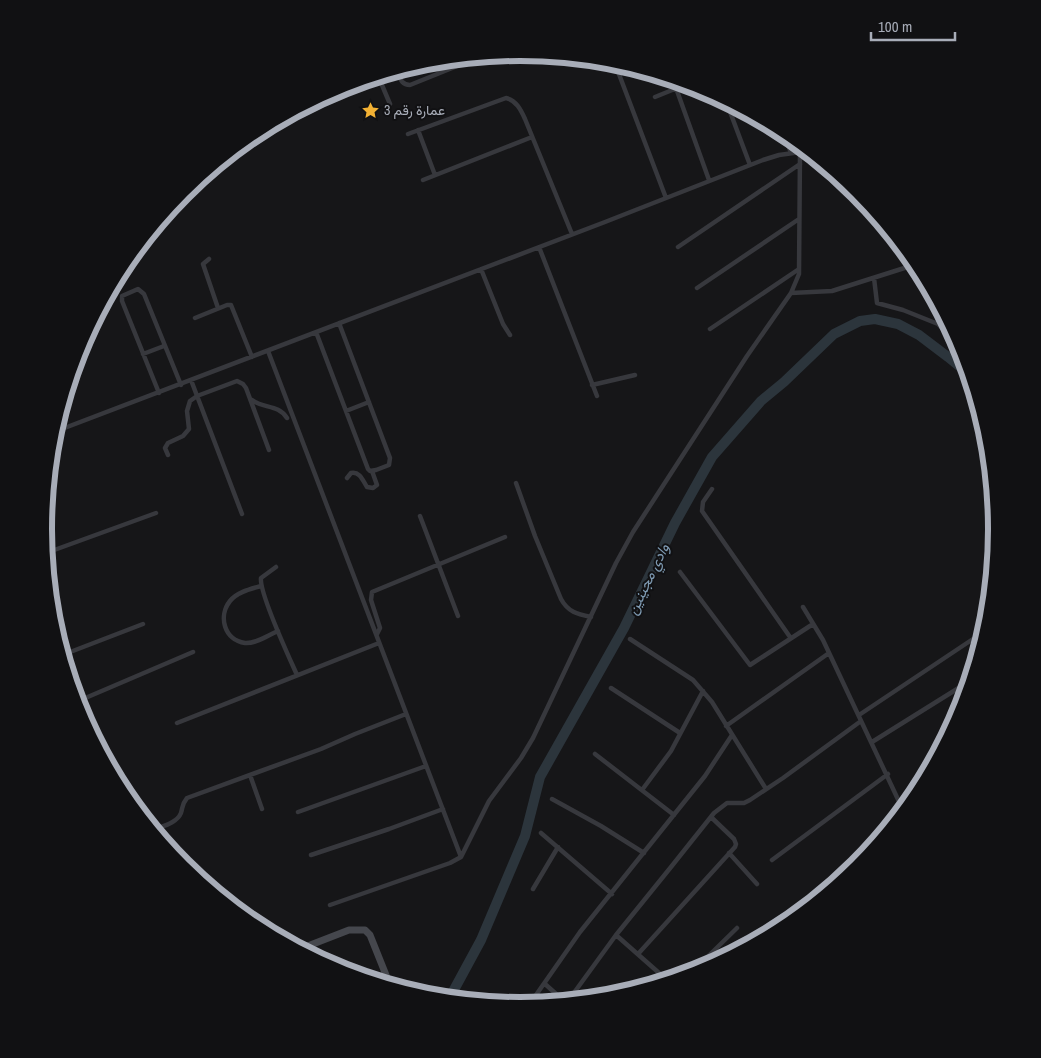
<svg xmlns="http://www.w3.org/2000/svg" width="1041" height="1058" font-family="'Archivo Narrow',Vazirmatn,sans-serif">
  <rect width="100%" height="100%" fill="#161618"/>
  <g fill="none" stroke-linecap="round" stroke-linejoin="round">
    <!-- river -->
    <path stroke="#2c353c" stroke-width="10" d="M 449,999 L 481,940 L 525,836 L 540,777 L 624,628 L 675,523 L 712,457 L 761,401 L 784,382 L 834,334 L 860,321 L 875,319 L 898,324 L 919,335 L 948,357 L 970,375"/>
    <!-- street -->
    <path stroke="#37383d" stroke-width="4.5" d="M 614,61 L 666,198
      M 397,71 C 400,78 401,85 410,85 L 482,56
      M 379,78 L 390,104
      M 676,88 L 709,180
      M 655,97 L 687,84
      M 726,101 L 750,165
      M 271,124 L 379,79
      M 418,130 L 435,175
      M 783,131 L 791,153
      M 408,134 L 506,98 C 516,100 521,110 525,119 L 572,234
      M 423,180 L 532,137
      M 539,247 L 597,396
      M 678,247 L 800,164
      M 209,259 L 203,264 L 218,308
      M 481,269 L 503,324 L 510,335
      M 874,278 L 877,303 L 903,310 L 938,324 L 961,348
      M 697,288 L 799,219
      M 791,293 L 832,291 L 917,264
      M 195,318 L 227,305 L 231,305 L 252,357
      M 951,327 L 953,338
      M 710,329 L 799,269
      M 316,332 L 368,469 L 370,471 L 376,470 L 389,465 L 390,458 L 339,323
      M 268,351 L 461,857
      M 143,354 L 164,346
      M 191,380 L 242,514
      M 592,385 L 635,375
      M 159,393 L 122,301 L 122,296 L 138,289 L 144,294 L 181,385
      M 252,400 C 264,409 278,404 287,418
      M 346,411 L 369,402
      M 54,432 L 605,222 L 763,160 L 779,155 L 808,151
      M 168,455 L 165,448 L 168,443 L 183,436 L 189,429 L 187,411 L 190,401 L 197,396 L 237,381 L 243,384 L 246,388 L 269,450
      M 347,478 L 351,473 C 360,471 363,481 367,487 L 373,488 L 377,485 L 372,471
      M 516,483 L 535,536 L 561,599 C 568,612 577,614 591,617
      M 712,489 L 703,502 L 702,511 L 790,637
      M 420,516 L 458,616
      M 46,553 L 156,513
      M 276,567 L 261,578 C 259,593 289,657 297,675
      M 680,572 L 750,665 L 813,624
      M 261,586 C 251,589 237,592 230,601 C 218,616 224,640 245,643 C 256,644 268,635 278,631
      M 803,607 L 823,640 L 903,810
      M 377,634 L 380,628 L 371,600 L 372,592 L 505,537
      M 630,639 L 693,680 L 712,702 L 766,789
      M 65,654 L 143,624
      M 611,688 L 680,733
      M 83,699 L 193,652
      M 859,715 L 985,631
      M 177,723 L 379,643
      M 726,726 L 829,653
      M 872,742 L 965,684
      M 595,754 L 674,815
      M 250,775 L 262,809
      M 642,790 L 671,751 L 703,691
      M 552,799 L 601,826 L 644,853
      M 901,804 L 918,793
      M 298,812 L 426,766
      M 153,830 C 163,826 177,823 181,813 C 183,806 182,804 187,798 L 321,749 L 355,734 L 406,714
      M 541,833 L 612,894
      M 729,853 L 757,884
      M 311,855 L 389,829 L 443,809
      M 772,860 L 888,774
      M 533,889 L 558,847
      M 330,905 L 450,863 L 461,857 L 489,801 L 521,758 L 533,738 L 616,563 L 633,532 L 747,356 L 791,293 L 799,274 L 800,152
      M 616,935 L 667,980
      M 638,954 L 735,847 L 736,844 L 734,839 L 711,817
      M 690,974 L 737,928
      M 545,984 L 564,1001
      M 568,1001 L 616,935 L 671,867 L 714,813 L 727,803 L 744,803 L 750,800 L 783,778 L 861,721
      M 529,1005 L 580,932 L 705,776 L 732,735"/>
    <!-- secondary -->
    <path stroke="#45474d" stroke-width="7" d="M 53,621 L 105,759
      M 300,949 L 349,930 L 365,930 L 370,935 L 390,985"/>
  </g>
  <!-- icons -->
  <defs>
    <symbol id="sight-bare" viewBox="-9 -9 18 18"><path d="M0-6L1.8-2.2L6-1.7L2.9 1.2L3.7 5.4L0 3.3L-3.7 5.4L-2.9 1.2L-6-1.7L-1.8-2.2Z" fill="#f2b134" stroke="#111113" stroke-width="2.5" paint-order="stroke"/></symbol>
  </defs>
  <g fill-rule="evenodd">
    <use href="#sight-bare" x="358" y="98" width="25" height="25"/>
  </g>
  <g text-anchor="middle" stroke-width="4" stroke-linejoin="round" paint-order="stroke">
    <!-- poi labels -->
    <g font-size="14" fill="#a8adb8" stroke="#111113" text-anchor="start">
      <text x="384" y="115">عمارة رقم 3</text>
    </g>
    <!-- water labels -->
    <g font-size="15" font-style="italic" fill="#7f9bb3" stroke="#111113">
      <text transform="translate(648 579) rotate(-64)" y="5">وادي مجينين</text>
    </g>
  </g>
  <!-- crop -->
  <path d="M0 0H1041V1058H0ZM52 529a468 468 0 1 1 936 0a468 468 0 1 1-936 0Z" fill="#111113" fill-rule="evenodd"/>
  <path fill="none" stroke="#a8adb8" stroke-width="6" d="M52 529a468 468 0 1 1 936 0a468 468 0 1 1-936 0Z"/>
  <!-- scale -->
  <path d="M871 32v8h84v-8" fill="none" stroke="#a8adb8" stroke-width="2.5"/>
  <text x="878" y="32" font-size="15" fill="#a8adb8" stroke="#111113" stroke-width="4" paint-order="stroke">100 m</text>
</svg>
